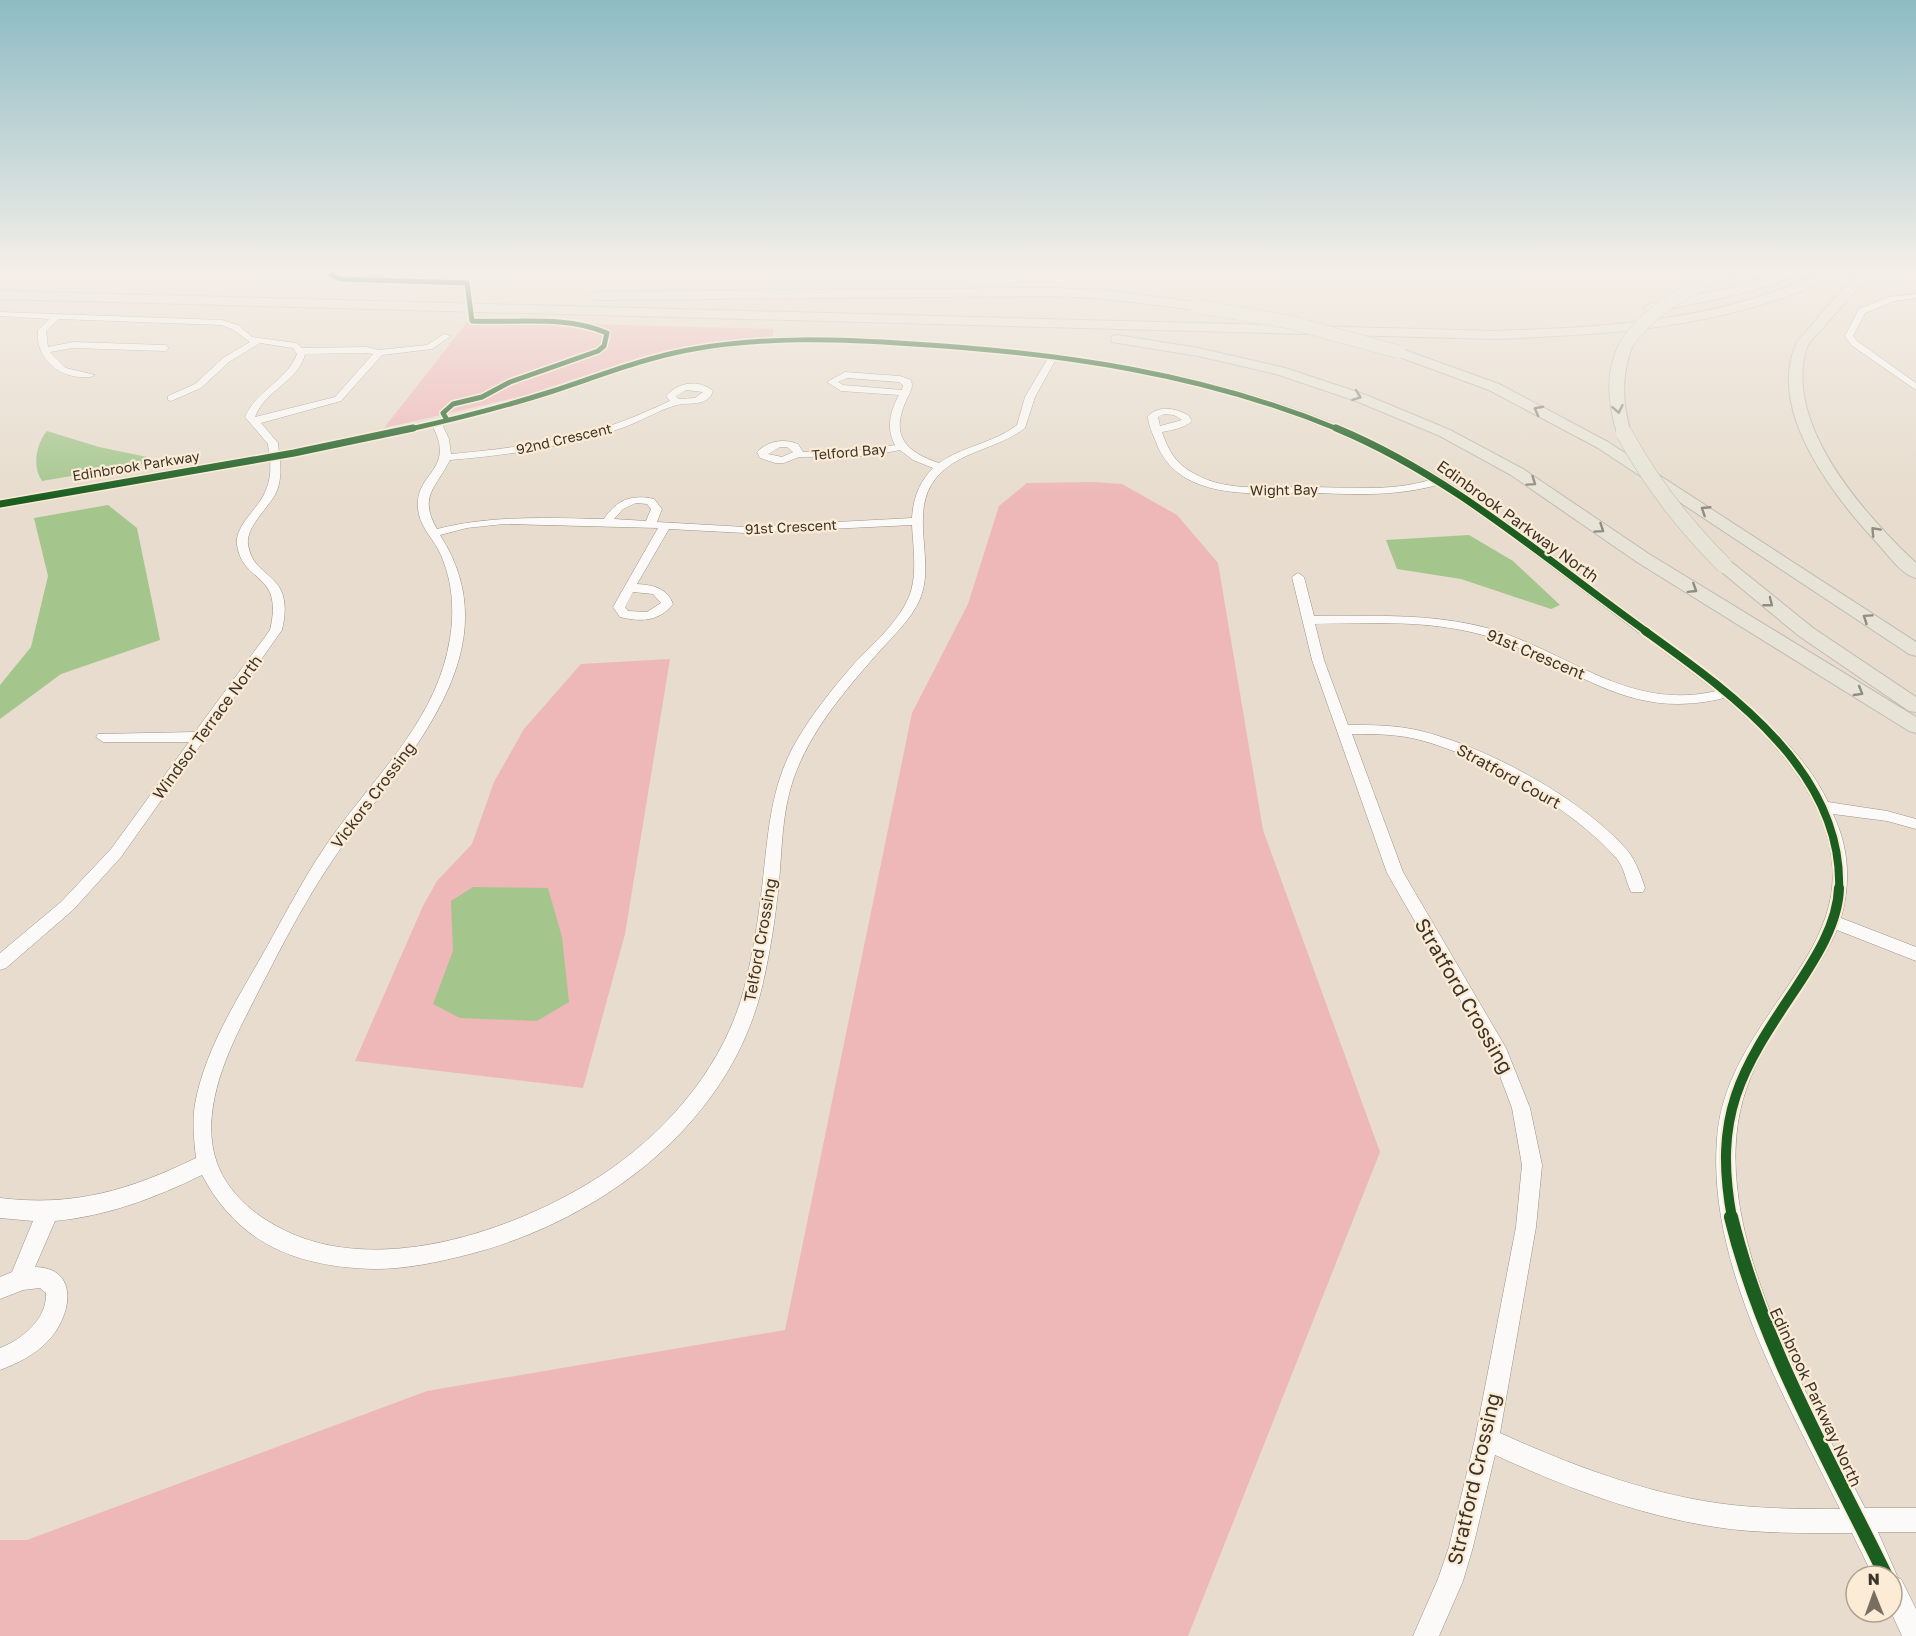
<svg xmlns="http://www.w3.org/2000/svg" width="1916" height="1636" font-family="'Golos Text',sans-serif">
  <rect width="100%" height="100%" fill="#e7dccd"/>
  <!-- green -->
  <path fill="#eeb7b8" d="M 468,321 L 773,329 L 773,336 L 699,344 L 651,354 L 523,396 L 384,428 Z
    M 1094,482 L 1122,484 L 1177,515 L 1218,563 L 1263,830 L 1380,1152 L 1188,1636 L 0,1636 L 0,1540 L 27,1540 L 427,1391 L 785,1330 L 912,713 L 968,604 L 999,506 L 1027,483 Z
    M 670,659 L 625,934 L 583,1088 L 355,1061 L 423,906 L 437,881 L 472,844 L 494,782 L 524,729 L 581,664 Z"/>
  <!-- water -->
  <path fill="#a4c68d" d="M 47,431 L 99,447 L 147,457 L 153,462 L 42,481 C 32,467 36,444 47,431 Z
    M 108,505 L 137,528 L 160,640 L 61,674 L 0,719 L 0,685 L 31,647 L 48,576 L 34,518 Z
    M 1469,535 L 1513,561 L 1560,605 L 1551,609 L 1461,579 L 1397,569 L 1386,540 Z
    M 473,887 L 548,888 L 562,937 L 569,1002 L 537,1021 L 460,1018 L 433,1004 L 453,951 L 451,901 Z"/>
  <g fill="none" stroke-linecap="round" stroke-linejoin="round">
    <defs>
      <path id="minor" d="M 1916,294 L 1916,298 L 1894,301 L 1865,313 L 1853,336 L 1857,341 L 1916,383 L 1916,390 L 1851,345 L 1845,336 L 1859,309 L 1889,297 Z
        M 0,312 L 222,320 L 238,325 L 252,337 L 296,343 L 302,348 L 366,347 L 379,350 L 427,345 L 444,334 L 451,336 L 432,349 L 382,355 L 341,401 L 261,423 L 278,443 L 279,453 C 359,439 439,422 517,399 C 580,381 641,354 706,344 C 792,331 879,338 965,345 C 1099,356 1230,378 1354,432 C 1442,470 1516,529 1591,586 C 1640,623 1689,657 1737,694 C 1771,726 1808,759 1828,802 L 1887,811 L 1916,819 L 1916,829 L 1887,821 L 1833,814 C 1849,848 1851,882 1841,918 L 1916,947 L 1916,961 L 1837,930 C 1812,985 1767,1030 1747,1087 C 1700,1217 1808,1394 1865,1508 L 1916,1508 L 1916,1532 L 1878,1532 L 1898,1578 L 1901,1579 L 1916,1609 L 1916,1636 L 1902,1636 L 1891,1612 L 1892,1576 L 1873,1576 L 1852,1533 C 1806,1533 1760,1534 1715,1527 C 1638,1515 1565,1487 1495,1455 L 1473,1547 L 1463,1581 L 1439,1636 L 1413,1636 L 1438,1579 L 1449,1547 L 1475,1439 L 1516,1227 L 1522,1165 L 1512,1108 L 1492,1055 L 1387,873 L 1312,660 L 1292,577 L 1298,573 L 1304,577 L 1314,616 C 1372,616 1430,613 1487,628 C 1567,650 1627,712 1716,691 L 1500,528 L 1437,485 C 1394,497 1354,494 1310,493 C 1259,493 1178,503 1156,442 C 1153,434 1148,425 1148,416 C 1159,405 1175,408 1188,415 L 1192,421 C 1184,428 1173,430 1162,432 C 1169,452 1176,464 1195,474 C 1228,493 1271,486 1307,487 C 1349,487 1389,492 1430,480 C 1318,413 1195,380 1067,360 L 1056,359 L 1035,397 L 1025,428 C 998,449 958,451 936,478 C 908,512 936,561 920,599 C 911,620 892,637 877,654 C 844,692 810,731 793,780 C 782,813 782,848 779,883 C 775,921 769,961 759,999 C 722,1130 597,1221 470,1254 C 439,1262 407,1269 375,1269 C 298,1267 239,1245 202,1175 C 155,1198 107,1216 55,1221 L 35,1267 C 81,1268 71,1317 48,1341 C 35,1355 18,1363 0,1370 L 0,1348 C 23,1339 47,1319 46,1293 L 40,1288 L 23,1290 L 0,1299 L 0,1277 L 12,1272 L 33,1221 L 0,1218 L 0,1198 C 74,1207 130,1190 196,1158 C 194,1140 192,1122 195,1104 C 205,1049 237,1000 264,952 C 287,911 308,869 336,831 C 381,770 438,716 450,638 C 455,609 452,576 438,549 C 431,537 419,524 418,509 C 414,472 456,471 433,427 L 280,459 C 281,471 281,483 275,495 C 267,509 246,527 248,544 C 253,582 296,570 282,630 L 121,857 L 73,910 L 6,968 L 0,970 L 0,953 L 61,902 L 111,849 L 189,742 L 103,742 L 96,737 L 98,734 L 195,732 L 270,630 C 284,571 243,585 237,545 C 234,526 259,508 265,492 C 270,481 271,472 270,460 L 0,507 L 0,501 L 269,454 L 268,444 L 245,417 C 256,390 287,381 297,354 L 293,348 L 260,343 L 229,362 L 201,388 L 171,401 L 168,400 L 168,396 L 195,384 L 223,358 L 250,342 L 232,329 L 221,325 L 59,319 L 46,331 L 48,347 L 73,342 L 165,345 L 169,348 L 165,351 L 73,348 L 50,352 L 66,368 L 95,375 C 90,378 87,377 81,377 C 56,376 35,356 38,330 L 49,319 L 0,316 ZM 826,342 L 946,349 L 1048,358 L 1025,397 L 1017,425 C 994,443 963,446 939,463 C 906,452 890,436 906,401 C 909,393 914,389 911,380 L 900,376 L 845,372 L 827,382 L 841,391 L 899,395 C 890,411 886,429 895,445 L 869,450 L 803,452 L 798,444 C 783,438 768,441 757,452 L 760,458 L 775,463 L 784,463 L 799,457 L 869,456 L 900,450 L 913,460 L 933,468 C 919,482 913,499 912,518 L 745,527 L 657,522 L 662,509 L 654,499 C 632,494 616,500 604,519 C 547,518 492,515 437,529 C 418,496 436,488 450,460 C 507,455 567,447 622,428 C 640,422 658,410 677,405 C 690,402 708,407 713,391 C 699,379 678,382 666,396 L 670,401 C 652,409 633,418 615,424 C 562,442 506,449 451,454 L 449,439 L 442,424 L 519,405 L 633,367 L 686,353 L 765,343 ZM 366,353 L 373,354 L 335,397 L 255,417 C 265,390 299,381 305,354 ZM 847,378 L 899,382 L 903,385 L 902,390 L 843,385 L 838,382 ZM 686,390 L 703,392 L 695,398 L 679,399 L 676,396 ZM 1164,414 L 1174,415 L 1182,420 L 1160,426 L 1158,417 ZM 780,447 L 787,447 L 793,452 L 782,457 L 768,454 ZM 636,503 L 647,504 L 651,509 L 646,521 L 614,519 L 623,509 ZM 504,524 L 658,528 L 613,607 L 620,617 C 640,622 659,622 673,604 C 667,588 653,585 637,584 L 669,529 L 745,533 L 912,525 C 913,546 917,570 911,591 C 902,620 873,643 853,665 C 832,689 813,713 797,740 C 768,789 768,842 761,896 C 757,927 752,958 744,989 C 725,1062 673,1125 612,1168 C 528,1227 380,1280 282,1229 C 254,1215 228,1193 217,1163 C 200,1116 224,1059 245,1018 C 272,965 299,910 332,861 C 395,767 518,656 440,535 L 467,528 ZM 633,592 L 653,594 L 661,603 L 647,612 L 628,611 L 625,607 ZM 1374,623 C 1418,623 1462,626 1504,642 C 1583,672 1632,721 1724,698 C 1780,744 1844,817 1831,896 C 1826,924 1812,950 1796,974 C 1762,1026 1721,1075 1717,1139 C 1707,1265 1786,1399 1840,1509 C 1799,1509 1758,1509 1717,1503 C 1641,1492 1569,1464 1500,1433 L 1536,1227 L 1542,1165 L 1530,1108 L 1506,1048 L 1403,872 L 1352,734 C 1374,734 1398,734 1420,740 C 1482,756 1575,810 1617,859 C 1625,869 1626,882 1631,892 L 1643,892 L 1645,888 C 1641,875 1636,862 1628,851 C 1583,799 1487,747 1421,731 C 1397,725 1372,725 1348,725 L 1324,660 L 1315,624 Z"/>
      <path id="highway" d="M 1729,270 L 1745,270 L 1706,287 L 1702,288 L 1696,284 Z
        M 1784,270 L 1800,270 C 1779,290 1681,306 1650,312 L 1644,308 L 1650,304 L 1721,290 Z
        M 1826,270 L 1841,270 C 1829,282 1804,290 1788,296 C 1694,330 1595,335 1496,339 L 0,299 L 0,291 L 1496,331 C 1609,327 1723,321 1826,270 Z
        M 1861,270 L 1873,270 C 1857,291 1838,309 1822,329 C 1817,335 1810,340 1807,347 C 1782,424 1865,515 1916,563 L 1916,578 C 1902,575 1889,556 1879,545 C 1836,499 1768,414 1795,347 C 1798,338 1806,332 1812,325 C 1827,306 1844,288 1861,270 Z
        M 1054,288 L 1108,291 L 1196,302 L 1202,306 L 1196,310 L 1108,299 L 1054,296 L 595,300 L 589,296 L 595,292 Z
        M 1117,335 L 1198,348 L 1285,368 L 1366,395 L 1450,430 L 1523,469 L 1649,554 L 1916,717 L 1916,733 L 1909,731 L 1637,562 L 1511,475 L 1440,436 L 1356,401 L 1276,374 L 1198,356 L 1112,342 L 1111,339 L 1112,336 Z
        M 1626,340 L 1633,344 C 1621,375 1622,402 1631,433 L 1624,437 L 1617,433 C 1608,403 1604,370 1621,341 Z
        M 1399,348 L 1499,384 L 1608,442 L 1916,642 L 1916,656 L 1909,654 L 1598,448 L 1489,390 L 1394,355 L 1392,352 Z
        M 1724,560 L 1730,561 L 1813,628 L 1916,697 L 1916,712 L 1909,711 L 1799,636 L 1718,569 L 1715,565 L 1718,561 Z"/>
    </defs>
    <!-- minor casing -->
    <use href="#minor" stroke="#9b9287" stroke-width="1"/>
    <!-- highway casing -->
    <use href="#highway" stroke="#c0bbb3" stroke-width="2"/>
    <!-- minor -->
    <use href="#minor" fill="#fbfaf8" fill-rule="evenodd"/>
    <!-- highway -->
    <use href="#highway" fill="#e7e4d7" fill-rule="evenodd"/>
    <defs>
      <path id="highway-bridge-far1" d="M 1196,306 L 1289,322 L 1399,352
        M 1626,344 C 1646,316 1671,299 1702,284"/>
      <path id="highway-bridge" d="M 1624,433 C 1651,483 1684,525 1724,565"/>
    </defs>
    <!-- highway-bridge-far1 casing -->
    <use href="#highway-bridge-far1" stroke="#c0bbb3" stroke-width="14" stroke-linecap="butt"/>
    <!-- highway-bridge casing -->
    <use href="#highway-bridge" stroke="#c0bbb3" stroke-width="17" stroke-linecap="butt"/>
    <!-- highway-bridge-far1 -->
    <use href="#highway-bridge-far1" stroke="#e7e4d7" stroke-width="13"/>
    <!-- highway-bridge -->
    <use href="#highway-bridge" stroke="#e7e4d7" stroke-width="16"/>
    <defs>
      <path id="cycleway-far4" d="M 333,270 L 331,275 L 341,279 L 467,283 L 472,321 C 516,323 566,315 607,333 L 604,346 L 598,351 L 510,382 L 482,397 L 453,404 L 443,413 L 447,420
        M 406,430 C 455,419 503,407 550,392 C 596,377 641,359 688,350 C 763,336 838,339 913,344 C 1060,353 1203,373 1340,430"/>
      <path id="cycleway-far3" d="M 1336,428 C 1452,476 1546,560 1647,632
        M 0,504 L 294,453 L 413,428"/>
      <path id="cycleway-far2" d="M 1645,631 C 1731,693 1844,772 1839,890"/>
      <path id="cycleway-far1" d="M 1732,1218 C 1713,1115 1740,1071 1796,988 C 1815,959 1838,924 1839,888"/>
      <path id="cycleway" d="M 1731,1217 C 1762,1344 1829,1459 1886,1576"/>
    </defs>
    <!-- cycleway-far4 casing -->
    <use href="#cycleway-far4" stroke="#fcebd5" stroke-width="8"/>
    <!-- cycleway-far3 casing -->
    <use href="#cycleway-far3" stroke="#fcebd5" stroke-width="10"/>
    <!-- cycleway-far2 casing -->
    <use href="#cycleway-far2" stroke="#fcebd5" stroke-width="12"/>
    <!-- cycleway-far1 casing -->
    <use href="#cycleway-far1" stroke="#fcebd5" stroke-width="14"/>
    <!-- cycleway casing -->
    <use href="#cycleway" stroke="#fcebd5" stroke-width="17"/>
    <!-- cycleway-far4 -->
    <use href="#cycleway-far4" stroke="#1b5e20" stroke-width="5"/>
    <!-- cycleway-far3 -->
    <use href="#cycleway-far3" stroke="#1b5e20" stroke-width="7"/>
    <!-- cycleway-far2 -->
    <use href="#cycleway-far2" stroke="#1b5e20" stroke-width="8"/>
    <!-- cycleway-far1 -->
    <use href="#cycleway-far1" stroke="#1b5e20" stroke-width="10"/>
    <!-- cycleway -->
    <use href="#cycleway" stroke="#1b5e20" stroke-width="14"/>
  </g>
  <!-- one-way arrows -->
  <defs><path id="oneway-chevron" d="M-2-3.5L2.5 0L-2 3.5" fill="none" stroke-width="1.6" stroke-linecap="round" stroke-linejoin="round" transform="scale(1.5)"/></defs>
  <g stroke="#928c80">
    <use href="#oneway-chevron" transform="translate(1357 396) rotate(20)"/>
    <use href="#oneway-chevron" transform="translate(1618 409) rotate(79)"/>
    <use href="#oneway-chevron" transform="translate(1538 410) rotate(-152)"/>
    <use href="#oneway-chevron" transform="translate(1532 482) rotate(34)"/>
    <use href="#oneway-chevron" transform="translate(1705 510) rotate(-147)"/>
    <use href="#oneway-chevron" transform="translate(1600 529) rotate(34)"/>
    <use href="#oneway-chevron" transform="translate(1875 531) rotate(-133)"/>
    <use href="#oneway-chevron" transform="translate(1693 589) rotate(32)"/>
    <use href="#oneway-chevron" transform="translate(1769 603) rotate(38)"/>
    <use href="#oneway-chevron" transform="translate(1867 618) rotate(-146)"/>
    <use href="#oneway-chevron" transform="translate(1859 692) rotate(31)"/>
  </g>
  <!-- sky -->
  <linearGradient id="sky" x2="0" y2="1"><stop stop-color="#8dbbc4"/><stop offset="0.54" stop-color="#f4efe8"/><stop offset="1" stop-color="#f4efe8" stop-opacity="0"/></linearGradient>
  <rect width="1916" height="499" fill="url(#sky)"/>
  <g text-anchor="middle" stroke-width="4.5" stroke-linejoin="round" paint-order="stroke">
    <!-- far-street labels -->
    <g font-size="14" fill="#3c3429" stroke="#fcebd5">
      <text transform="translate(564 439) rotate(-13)" y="5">92nd Crescent</text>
      <text transform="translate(849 452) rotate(-5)" y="5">Telford Bay</text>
      <text transform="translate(136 466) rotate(-9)" y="5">Edinbrook Parkway</text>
      <text transform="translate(1284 490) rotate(-1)" y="5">Wight Bay</text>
      <text transform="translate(791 527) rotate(-3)" y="5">91st Crescent</text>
    </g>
    <!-- street labels -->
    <g font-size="16" fill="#3c3429" stroke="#fcebd5">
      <text transform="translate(1518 521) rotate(36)" y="6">Edinbrook Parkway North</text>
      <text transform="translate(1536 654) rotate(23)" y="6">91st Crescent</text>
      <text transform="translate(207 727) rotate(-54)" y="6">Windsor Terrace North</text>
      <text transform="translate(1509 776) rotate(29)" y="6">Stratford Court</text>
      <text transform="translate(373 795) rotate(-53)" y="6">Vickors Crossing</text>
      <text transform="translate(760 940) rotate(-80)" y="6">Telford Crossing</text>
      <text transform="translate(1816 1397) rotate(65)" y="6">Edinbrook Parkway North</text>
    </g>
    <!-- near-street labels -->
    <g font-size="20" fill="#3c3429" stroke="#fcebd5">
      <text transform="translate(1464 996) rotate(60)" y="7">Stratford Crossing</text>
      <text transform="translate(1474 1479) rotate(-77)" y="7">Stratford Crossing</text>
    </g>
  </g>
  <!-- north arrow -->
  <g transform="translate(1874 1594) rotate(359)"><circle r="28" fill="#fcebd5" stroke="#afa290" stroke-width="1.5"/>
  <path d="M0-4.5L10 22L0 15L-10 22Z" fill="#786f62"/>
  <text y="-9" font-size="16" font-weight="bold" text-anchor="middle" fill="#3c3429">N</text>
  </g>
</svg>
